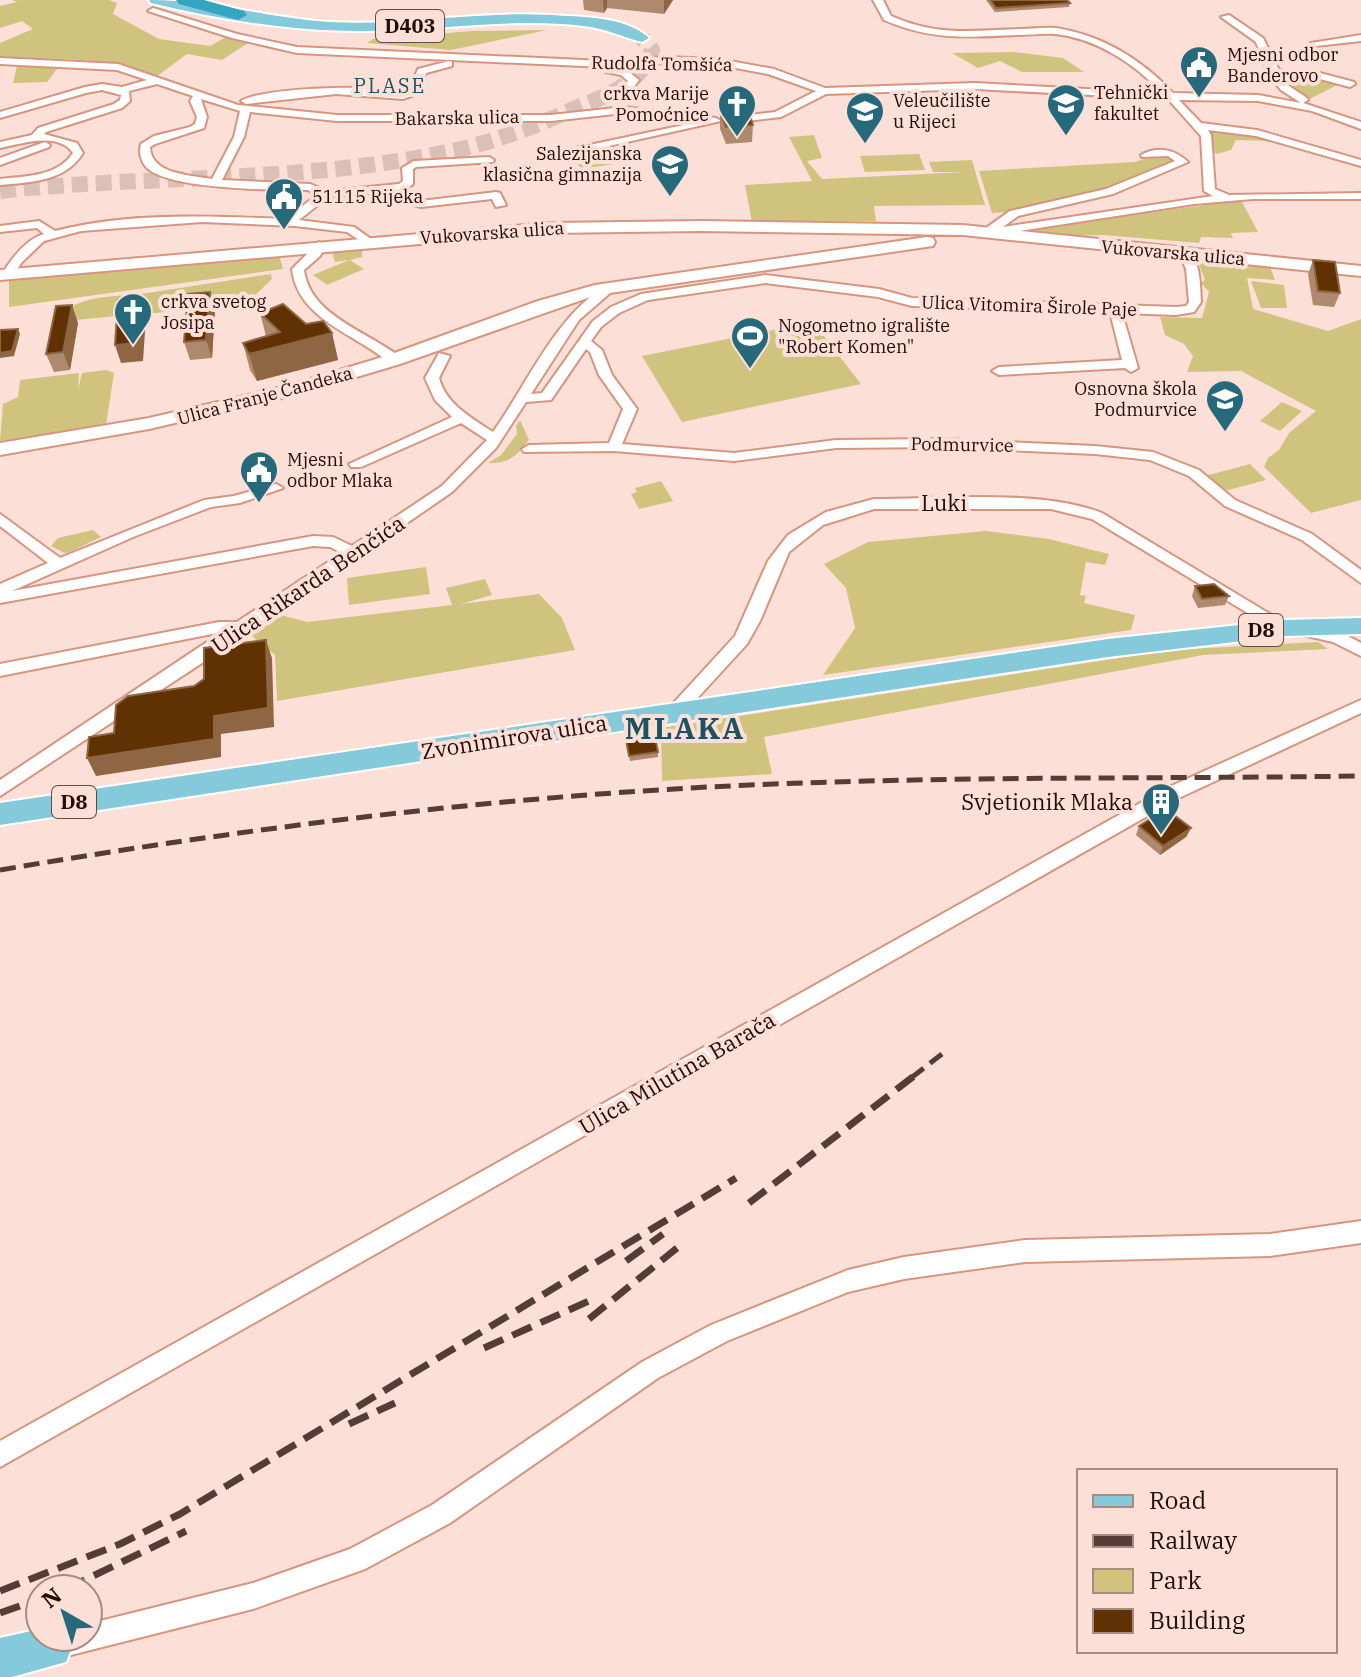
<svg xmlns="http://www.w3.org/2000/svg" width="1361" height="1677" font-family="'IBM Plex Serif',serif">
  <rect width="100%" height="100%" fill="#fce0d7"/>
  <!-- green -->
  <path fill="#d0c37d" d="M 13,0 L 109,0 L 117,3 L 113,14 L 159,39 L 210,46 L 228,36 L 248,43 L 222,60 L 187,54 L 156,77 C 108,56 52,59 0,58 L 0,43 L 33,29 L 22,21 L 0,28 L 0,6 L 17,2 Z
    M 547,30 L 451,50 L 367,43 L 373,39 L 472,31 Z
    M 1014,52 L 1063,58 L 1084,72 L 1022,72 L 1000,61 L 978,68 L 952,53 Z
    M 18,62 L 60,65 L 47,82 L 13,83 Z
    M 1278,76 L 1318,78 L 1337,85 L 1310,99 L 1292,92 Z
    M 1208,133 L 1243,134 L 1271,141 L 1236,140 L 1231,150 L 1217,154 L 1213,152 Z
    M 814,135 L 822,158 L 807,161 L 822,179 L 965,172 L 933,172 L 929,162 L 972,160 L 985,205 L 874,206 L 876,221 L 752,222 L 745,185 L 812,181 L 789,137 Z
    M 630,145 L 640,160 L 581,169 L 572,154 Z
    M 919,154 L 925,170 L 865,172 L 860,156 Z
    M 1156,155 L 1172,157 L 1176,164 L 1107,190 L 1007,212 L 992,213 L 979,171 L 1135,162 Z
    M 1241,200 L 1258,232 L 1231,233 L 1233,238 L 1201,237 L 1199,243 L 1103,235 L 1066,236 L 1024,230 Z
    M 362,249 L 362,257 L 350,260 L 364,269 L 327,285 L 313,275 L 349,260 L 335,262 L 332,252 Z
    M 279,255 L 283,269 L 9,307 L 9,280 Z
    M 1196,257 L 1269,264 L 1275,280 L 1247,278 L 1253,309 L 1328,331 L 1361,319 L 1361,500 L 1311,513 L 1264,467 L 1268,458 L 1279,450 L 1289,433 L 1316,411 L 1241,371 L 1187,372 L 1193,356 L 1184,344 L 1165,335 L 1160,317 L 1202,318 L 1209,292 L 1201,283 L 1205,280 Z
    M 271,274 L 272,279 L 245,305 L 133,315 L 141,294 Z
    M 1251,281 L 1284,285 L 1287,308 L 1261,308 Z
    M 136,294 L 133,309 L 128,315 L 54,322 C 77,295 103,298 136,294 Z
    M 813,322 L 861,384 L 682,422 L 642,356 Z
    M 106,370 L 114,373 L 106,425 L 0,441 L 3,404 L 18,397 L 20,380 L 79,373 L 78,389 L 82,373 Z
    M 1282,402 L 1302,411 L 1280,431 L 1260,421 Z
    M 520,420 L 529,440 C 517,456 508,464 488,463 L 501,455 L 517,434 L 516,426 Z
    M 1250,464 L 1266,480 L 1221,492 L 1205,476 Z
    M 661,481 L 673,501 L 639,509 L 631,494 L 637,492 L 635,488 Z
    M 93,530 L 101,537 L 70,552 L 65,553 L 51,546 L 58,538 Z
    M 986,531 L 1049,539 L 1109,554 L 1105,565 L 1086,562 L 1080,595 L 1086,596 L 1084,603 L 1135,615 L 1131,630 L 823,675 L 855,628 L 846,588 L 824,564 L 868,542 Z
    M 426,567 L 430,594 L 349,605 L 347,578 Z
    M 485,579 L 492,595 L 461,604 L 539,594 L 562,618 L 575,650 L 277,701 L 275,655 L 252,636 L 281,615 L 307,622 L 452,605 L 446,588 Z
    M 1318,642 L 1328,649 L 1203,655 L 764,737 L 772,774 L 662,781 L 661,728 L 1171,650 Z"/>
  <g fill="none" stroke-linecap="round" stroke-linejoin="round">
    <!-- primary-tunnel -->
    <path stroke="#dbc0b8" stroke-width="16" stroke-dasharray="16 8" stroke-linecap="butt" d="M 0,191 C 148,175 300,183 447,152 C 492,143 536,126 578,107 C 607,96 643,82 652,50 L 642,38"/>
    <defs>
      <path id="street" d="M 873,0 L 883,0 L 891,16 C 936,36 971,31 1019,29 C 1031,29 1044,27 1056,28 C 1102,35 1142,60 1173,93 L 1258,95 L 1301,103 L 1281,90 L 1268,74 L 1256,42 L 1221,17 L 1229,15 L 1263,38 L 1279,70 L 1320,73 L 1354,82 L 1355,84 L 1350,87 L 1320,79 L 1281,76 L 1289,86 L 1307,98 L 1308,100 L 1303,103 L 1361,122 L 1361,129 L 1312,111 L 1258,101 L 1179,100 L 1201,123 L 1257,130 L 1361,160 L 1361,166 L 1256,136 L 1208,130 L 1211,135 L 1215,189 L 1229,195 L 1361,193 L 1361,199 L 1253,199 L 1194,204 L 986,236 L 980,233 L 982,231 L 1010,211 L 1106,189 L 1175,161 L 1168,156 L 1142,157 L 1141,155 C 1157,146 1174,149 1188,162 L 1113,194 L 1018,216 L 1003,227 L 1213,196 L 1204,191 L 1201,136 L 1168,99 L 975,89 L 826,94 L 781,117 L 729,123 L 724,120 L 725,118 L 775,112 L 816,91 L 768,74 L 719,65 L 664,63 L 604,67 L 297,53 L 232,38 L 148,11 L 153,8 L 237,34 L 297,47 L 604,61 L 664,57 L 719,59 L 774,69 L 825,88 L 975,83 L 1162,93 C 1135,64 1096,38 1055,34 C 1043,33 1030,35 1018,35 C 965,37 933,41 884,20 Z
        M 1361,35 L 1361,41 L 1316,46 L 1311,43 Z
        M 0,58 L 118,64 L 238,105 L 337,115 L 551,115 L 624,107 L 716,118 L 721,121 L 546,160 L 541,157 L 542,155 L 698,122 L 624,113 L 551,121 L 337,121 L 250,112 L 244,137 L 222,180 L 310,184 L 327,191 L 399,184 L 403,181 L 402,168 L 414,161 L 489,157 L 494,160 L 493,162 L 416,167 L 413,169 L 413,184 L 406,189 L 386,192 L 421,201 L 496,192 L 500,193 L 506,205 L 496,207 L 492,199 L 421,207 L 371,193 L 328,197 L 299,220 L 354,227 L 371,239 L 373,241 L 367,245 L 347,232 L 295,226 L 202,222 L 81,231 L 44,241 L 22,262 L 12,277 L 8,278 L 2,274 C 12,258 26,239 44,234 L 37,228 L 0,232 L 0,226 L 39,221 L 55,231 C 128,212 210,216 285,219 L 317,195 L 308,190 C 276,190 167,190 146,167 C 140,160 139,151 141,144 L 154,136 L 190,127 L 195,124 L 197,117 L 190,101 L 193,96 L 157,84 L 129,91 L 130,101 L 122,108 L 46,132 L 44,134 L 77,143 L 83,153 C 65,182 31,182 0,185 L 0,179 C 25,176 57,177 73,153 C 58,131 21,144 0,148 L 0,142 L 32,135 L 38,128 L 114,104 L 120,100 L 121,95 L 102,90 L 86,93 L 0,118 L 0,112 L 85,87 L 102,84 L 122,87 L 147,80 L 117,70 L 0,64 ZM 201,99 L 240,111 L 234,137 L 212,179 C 191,175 151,175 150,147 L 155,144 L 204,128 L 207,117 Z
        M 449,61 L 452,62 L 452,66 L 426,73 L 420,93 L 403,99 L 336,94 L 246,104 L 241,101 C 261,89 338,87 364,88 C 379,89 393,94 408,92 L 418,69 Z
        M 609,67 L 628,71 L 639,80 L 624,100 L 615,98 L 628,81 L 621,75 L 606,72 L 604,70 Z
        M 45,142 L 50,145 L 49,147 L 0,165 L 0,158 Z
        M 319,242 L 325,246 L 320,256 L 304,270 C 310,316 367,331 400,357 L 400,363 L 390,363 C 356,334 298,320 292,269 Z
        M 1186,250 C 1201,259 1200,286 1201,302 L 1194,312 L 1176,315 L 1122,313 L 1138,368 L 1131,372 L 1125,368 L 999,375 L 992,371 L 999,367 L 1122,360 L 1110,312 L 912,306 L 878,297 L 765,283 L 648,300 L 619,313 L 601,327 L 591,341 L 602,350 L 612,375 L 637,409 L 622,444 L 734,453 L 836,440 L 942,439 L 1095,446 L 1153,452 L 1199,470 L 1235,500 L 1312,534 L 1361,570 L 1361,583 L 1302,540 L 1225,506 L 1189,476 L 1150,460 L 1095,454 L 942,447 L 836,448 L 734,461 L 614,451 L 524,452 L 522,449 L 529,445 L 609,443 L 623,409 L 599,375 L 590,352 L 586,349 L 551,400 L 526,402 L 496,448 L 452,492 L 246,634 L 0,796 L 0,780 L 222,632 L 0,676 L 0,664 L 219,622 L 237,622 L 342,553 L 330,547 L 313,546 L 0,603 L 0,584 L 48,563 L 0,526 L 0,514 L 60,558 L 204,500 L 234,496 L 276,484 L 283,488 L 240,503 L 211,507 L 133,537 L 12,591 L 313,536 L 333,537 L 352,546 L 442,486 L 487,440 L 461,423 L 361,467 L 351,467 L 349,464 L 452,417 L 435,400 L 425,378 L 439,353 L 450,356 L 439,378 C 446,404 471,418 493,432 C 530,380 552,321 607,284 L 617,287 L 579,320 L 531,394 L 542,393 L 593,321 L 611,307 L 641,294 L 765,275 L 879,289 L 912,298 L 1176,307 L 1186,306 L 1189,302 L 1186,269 L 1180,254 Z
        M 874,499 C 942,499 1040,489 1102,513 L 1293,628 L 1285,633 L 1279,632 L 1092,519 L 1051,509 L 874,509 L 823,525 L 789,552 L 760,621 L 747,644 L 680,717 L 668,717 L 666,713 L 668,709 L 735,636 L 768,561 L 788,535 L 826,512 Z
        M 1304,625 L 1344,634 L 1361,643 L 1361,656 L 1333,642 L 1298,634 L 1296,630 L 1298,626 Z
        M 1361,700 L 1361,713 L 1181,797 L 0,1467 L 0,1441 L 1169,787 Z
        M 1361,1221 L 1361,1243 L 1270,1256 L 1025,1262 L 904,1279 L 848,1292 L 727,1341 L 658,1378 L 450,1523 L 365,1569 L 253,1609 L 51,1660 L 42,1656 L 38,1647 L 43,1637 L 88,1637 L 88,1624 L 253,1583 L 350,1549 L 432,1505 L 642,1362 L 711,1325 L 848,1270 L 904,1257 L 1025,1240 L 1270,1234 Z"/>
      <path id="secondary" d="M 701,221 L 963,225 L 1361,266 L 1361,276 L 963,235 L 701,231 L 549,233 L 0,280 L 0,270 L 549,223 Z
        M 927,237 L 933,238 L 935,242 L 933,246 L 596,295 L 400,364 L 303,393 L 149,429 L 0,455 L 0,443 L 149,418 L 290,385 L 386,356 L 538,301 L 595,285 Z"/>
      <path id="primary" d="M 149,0 C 209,0 270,18 330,22 C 404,26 477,11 550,15 C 580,17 626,16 649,38 L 642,42 C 622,37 605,28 583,26 C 508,17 432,32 357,31 C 288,31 218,19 151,3 Z
        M 1361,618 L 1361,634 L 1285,636 L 1108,657 L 0,825 L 0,803 L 1108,639 L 1285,620 Z
        M 40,1629 L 40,1637 L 67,1637 L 72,1647 L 66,1662 L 12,1677 L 0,1677 L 0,1638 Z"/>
      <path id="highway" d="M 176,0 L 204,0 L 244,11 L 247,15 L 238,20 L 179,4 Z"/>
    </defs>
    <!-- street casing -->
    <use href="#street" stroke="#d79580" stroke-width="4"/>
    <!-- secondary casing -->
    <use href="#secondary" stroke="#d79580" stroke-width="4"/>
    <!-- primary casing -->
    <use href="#primary" stroke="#fff" stroke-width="4"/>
    <!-- highway casing -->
    <use href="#highway" stroke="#fff" stroke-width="4"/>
    <!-- street -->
    <use href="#street" fill="#fff" fill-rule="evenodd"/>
    <!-- secondary -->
    <use href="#secondary" fill="#fff" fill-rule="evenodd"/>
    <!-- primary -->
    <use href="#primary" fill="#85cada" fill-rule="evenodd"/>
    <!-- highway -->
    <use href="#highway" fill="#34a6c2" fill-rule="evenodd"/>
    <!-- rail-far1 -->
    <path stroke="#553d35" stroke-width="5" stroke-dasharray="16 8" stroke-linecap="butt" d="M 0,870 C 248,828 498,796 750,785 C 953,776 1157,779 1361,776
      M 911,1078 L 942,1054"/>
    <!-- rail -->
    <path stroke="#553d35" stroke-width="7" stroke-dasharray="21 10" stroke-linecap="butt" d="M 749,1203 L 914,1076
      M 626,1261 L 663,1234
      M 589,1319 L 677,1248
      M 484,1348 L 589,1301
      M 349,1424 L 395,1403
      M 66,1589 L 186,1531
      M 0,1591 L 120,1544 L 180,1514 L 736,1178
      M 0,1613 L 40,1599"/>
  </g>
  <!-- wall -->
  <path fill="#ae896d" d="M 583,0 L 673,0 L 664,14 L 607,8 L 604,13 L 584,10 Z
    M 986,0 L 1067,0 L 1070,3 L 1069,7 L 995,12 Z
    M 720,112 L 753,125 L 752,142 L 726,144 L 720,129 Z
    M 1313,260 L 1340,293 L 1334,307 L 1313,305 L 1308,274 Z
    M 215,310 L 212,358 L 190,360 L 184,342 Z
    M 260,313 L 306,324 L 332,333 L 338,360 L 257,381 L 250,370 L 243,343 L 266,336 Z
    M 78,323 L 70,370 L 54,372 L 46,354 Z
    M 1195,586 L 1229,596 L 1225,605 L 1198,608 L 1192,596 Z
    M 626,740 L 658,752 L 658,757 L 630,761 Z
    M 1139,826 L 1191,828 L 1186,837 L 1160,855 L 1136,835 Z"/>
  <!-- shaded-wall -->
  <path fill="#8f6643" d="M 603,0 L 607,0 L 607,8 L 604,13 Z
    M 664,0 L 673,0 L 664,14 Z
    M 210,292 L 215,310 L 212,358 L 206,340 Z
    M 140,298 L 146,317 L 143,361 L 121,363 L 115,345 Z
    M 72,305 L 78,323 L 70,370 L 63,352 Z
    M 18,329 L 20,334 L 14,356 L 0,358 L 0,353 Z
    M 332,333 L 338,360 L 257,381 L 249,354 Z
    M 266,640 L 272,658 L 274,727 L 221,734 L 221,757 L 96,776 L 87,758 L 214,716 Z
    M 1191,828 L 1186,837 L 1160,855 L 1163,846 Z"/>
  <!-- building -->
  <path fill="#603203" stroke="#8f6643" stroke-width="2" d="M 990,0 L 1067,0 L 1070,3 L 996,8 Z
    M 748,109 L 753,125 L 726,127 L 720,112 Z
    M 1313,260 L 1335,262 L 1340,293 L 1318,291 Z
    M 210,292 L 206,340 L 184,342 L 188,294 Z
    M 140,298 L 137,343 L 115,345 L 118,300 Z
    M 283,304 L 306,324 L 323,321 L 332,333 L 249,354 L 243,343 L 280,332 L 260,313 Z
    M 72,305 L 63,352 L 46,354 L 56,306 Z
    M 18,329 L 12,351 L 0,353 L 0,330 Z
    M 1214,584 L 1229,596 L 1202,599 L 1195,586 Z
    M 266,640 L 268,708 L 214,716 L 214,739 L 87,758 L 89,737 L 114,733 L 116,705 L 128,696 L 194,686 L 204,679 L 204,648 Z
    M 655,737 L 658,752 L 629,756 L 626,740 Z
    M 1166,809 L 1191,828 L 1163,846 L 1139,826 Z"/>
  <!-- icons -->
  <defs>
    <symbol id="civic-pin" viewBox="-11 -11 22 30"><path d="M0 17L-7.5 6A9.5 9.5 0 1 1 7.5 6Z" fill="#26697b" stroke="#fce0d7"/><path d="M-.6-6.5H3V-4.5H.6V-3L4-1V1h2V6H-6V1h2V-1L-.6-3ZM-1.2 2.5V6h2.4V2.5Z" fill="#fff"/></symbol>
    <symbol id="university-pin" viewBox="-11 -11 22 30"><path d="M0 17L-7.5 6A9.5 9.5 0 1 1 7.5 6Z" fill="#26697b" stroke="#fce0d7"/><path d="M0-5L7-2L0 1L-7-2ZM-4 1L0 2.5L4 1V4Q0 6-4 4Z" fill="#fff"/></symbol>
    <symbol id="church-pin" viewBox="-11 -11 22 30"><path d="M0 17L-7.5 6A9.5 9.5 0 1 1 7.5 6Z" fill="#26697b" stroke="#fce0d7"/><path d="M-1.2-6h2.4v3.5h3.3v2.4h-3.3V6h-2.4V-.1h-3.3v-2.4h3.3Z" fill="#fff"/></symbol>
    <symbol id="school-pin" viewBox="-11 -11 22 30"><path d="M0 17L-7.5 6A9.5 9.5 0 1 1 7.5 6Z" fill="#26697b" stroke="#fce0d7"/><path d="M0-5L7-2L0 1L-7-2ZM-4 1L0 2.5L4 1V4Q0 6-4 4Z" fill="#fff"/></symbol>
    <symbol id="stadium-pin" viewBox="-11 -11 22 30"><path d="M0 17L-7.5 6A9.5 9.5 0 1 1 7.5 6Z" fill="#26697b" stroke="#fce0d7"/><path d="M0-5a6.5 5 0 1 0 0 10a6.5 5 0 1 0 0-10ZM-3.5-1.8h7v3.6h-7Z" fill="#fff"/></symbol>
    <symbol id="building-pin" viewBox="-11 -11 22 30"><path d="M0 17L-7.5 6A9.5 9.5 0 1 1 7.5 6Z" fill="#26697b" stroke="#fce0d7"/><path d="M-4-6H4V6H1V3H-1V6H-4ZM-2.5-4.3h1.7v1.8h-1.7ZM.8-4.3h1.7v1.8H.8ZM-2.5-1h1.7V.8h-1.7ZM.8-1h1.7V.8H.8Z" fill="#fff"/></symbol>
  </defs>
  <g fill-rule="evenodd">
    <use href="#civic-pin" x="1177" y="43" width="44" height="60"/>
    <use href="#university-pin" x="1044" y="81" width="44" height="60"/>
    <use href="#church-pin" x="715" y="82" width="44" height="60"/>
    <use href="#university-pin" x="843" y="89" width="44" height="60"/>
    <use href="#school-pin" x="648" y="142" width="44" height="60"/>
    <use href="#civic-pin" x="262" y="175" width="44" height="60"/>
    <use href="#church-pin" x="111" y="290" width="44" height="60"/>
    <use href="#stadium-pin" x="728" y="314" width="44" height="60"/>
    <use href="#school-pin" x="1203" y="377" width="44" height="60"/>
    <use href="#civic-pin" x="237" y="448" width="44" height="60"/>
    <use href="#building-pin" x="1139" y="780" width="44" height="60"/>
  </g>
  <g text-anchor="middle" stroke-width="8" stroke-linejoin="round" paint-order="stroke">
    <!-- far-poi labels -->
    <g font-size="18" fill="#230c05" stroke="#fce0d7" text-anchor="start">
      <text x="1227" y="61">Mjesni odbor<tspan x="1227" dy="21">Banderovo</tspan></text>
      <text x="1094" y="99">Tehnički<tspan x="1094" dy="21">fakultet</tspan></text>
      <text x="709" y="100" text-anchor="end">crkva Marije<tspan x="709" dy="21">Pomoćnice</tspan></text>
      <text x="893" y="107">Veleučilište<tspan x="893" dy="21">u Rijeci</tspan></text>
      <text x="642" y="160" text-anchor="end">Salezijanska<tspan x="642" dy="21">klasična gimnazija</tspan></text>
      <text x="312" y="203">51115 Rijeka</text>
      <text x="161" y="308">crkva svetog<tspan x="161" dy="21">Josipa</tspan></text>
      <text x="778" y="332">Nogometno igralište<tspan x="778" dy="21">"Robert Komen"</tspan></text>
      <text x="1197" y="395" text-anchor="end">Osnovna škola<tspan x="1197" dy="21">Podmurvice</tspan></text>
      <text x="287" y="466">Mjesni<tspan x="287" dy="21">odbor Mlaka</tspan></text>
    </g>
    <!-- far-street labels -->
    <g font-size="18" fill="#230c05" stroke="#fce0d7">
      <text transform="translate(662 64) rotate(1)" y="6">Rudolfa Tomšića</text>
      <text transform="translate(457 118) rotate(-1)" y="6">Bakarska ulica</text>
      <text transform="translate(492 233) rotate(-4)" y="6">Vukovarska ulica</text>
      <text transform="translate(1173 253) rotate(5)" y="6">Vukovarska ulica</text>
      <text transform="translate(1029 306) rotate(2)" y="6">Ulica Vitomira Širole Paje</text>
      <text transform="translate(265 396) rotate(-15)" y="6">Ulica Franje Čandeka</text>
      <text transform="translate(962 445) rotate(1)" y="6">Podmurvice</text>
    </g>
    <!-- shield labels -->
    <g fill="#fce0d7" stroke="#644c44" stroke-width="2">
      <rect x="376" y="10" width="68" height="32" rx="6"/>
      <rect x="1239" y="614" width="44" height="32" rx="6"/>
      <rect x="52" y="786" width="44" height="32" rx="6"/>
    </g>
    <g font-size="20" font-weight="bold" fill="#230c05">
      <text x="410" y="33">D403</text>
      <text x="1261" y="637">D8</text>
      <text x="74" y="809">D8</text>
    </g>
    <!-- far-neighbourhood labels -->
    <g font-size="20" letter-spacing="2" fill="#1d5260" stroke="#fce0d7">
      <text x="390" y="93">PLASE</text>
    </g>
    <!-- street labels -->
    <g font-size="22" fill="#230c05" stroke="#fce0d7">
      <text x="944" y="511">Luki</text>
      <text transform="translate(308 584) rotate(-34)" y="8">Ulica Rikarda Benčića</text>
      <text transform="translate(514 737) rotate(-9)" y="8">Zvonimirova ulica</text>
      <text transform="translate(677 1073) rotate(-30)" y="8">Ulica Milutina Barača</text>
    </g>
    <!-- poi labels -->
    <g font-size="22" fill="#230c05" stroke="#fce0d7" text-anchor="end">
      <text x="1133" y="810">Svjetionik Mlaka</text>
    </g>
    <!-- district labels -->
    <g font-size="30" font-weight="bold" letter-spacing="2" fill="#1d5260" stroke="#fce0d7">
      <text x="685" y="739">MLAKA</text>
    </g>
  </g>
  <!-- legend -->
  <rect x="1077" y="1469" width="260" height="184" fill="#fce0d7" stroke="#a58b83" stroke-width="2"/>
  <rect x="1093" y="1495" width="40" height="12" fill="#85cada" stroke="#a58b83" stroke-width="2"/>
  <text x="1149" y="1509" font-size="24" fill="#230c05">Road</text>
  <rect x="1093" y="1535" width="40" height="12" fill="#553d35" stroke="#a58b83" stroke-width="2"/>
  <text x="1149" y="1549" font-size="24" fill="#230c05">Railway</text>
  <rect x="1093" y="1569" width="40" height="24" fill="#d0c37d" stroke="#a58b83" stroke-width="2"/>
  <text x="1149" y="1589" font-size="24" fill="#230c05">Park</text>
  <rect x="1093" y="1609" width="40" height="24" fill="#603203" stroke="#a58b83" stroke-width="2"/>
  <text x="1149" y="1629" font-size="24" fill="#230c05">Building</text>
  <!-- north arrow -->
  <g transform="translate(64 1613) rotate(321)"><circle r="38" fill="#fce0d7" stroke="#a58b83" stroke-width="2"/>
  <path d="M0-6L14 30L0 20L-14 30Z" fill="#26697b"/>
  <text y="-12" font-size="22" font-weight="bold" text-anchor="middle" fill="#230c05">N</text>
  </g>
</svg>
